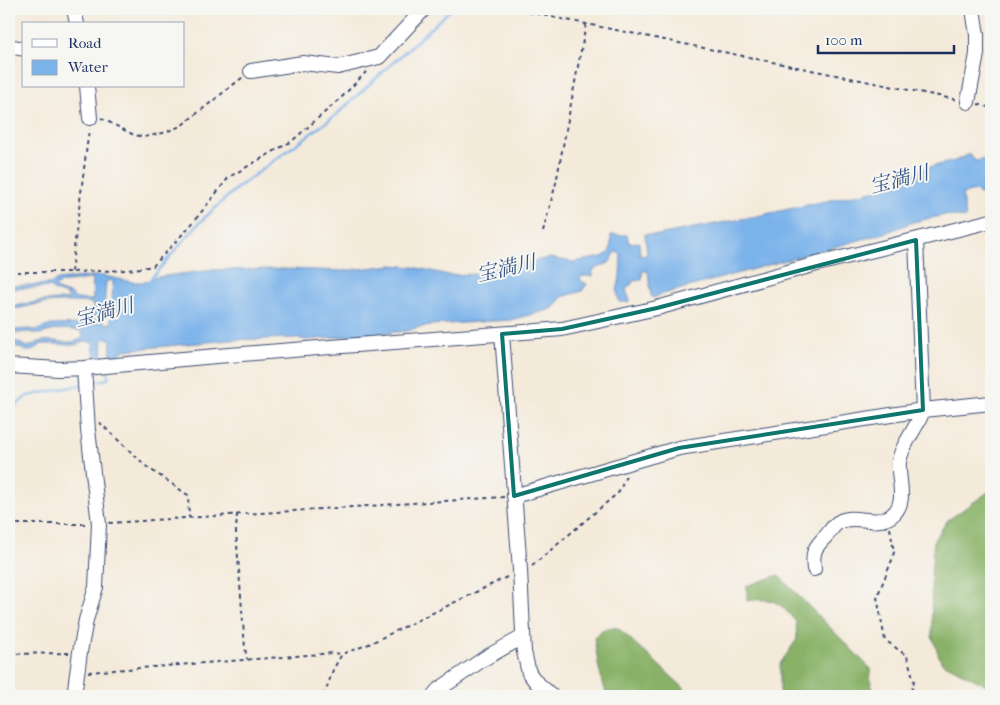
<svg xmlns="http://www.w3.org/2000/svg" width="1000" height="705" font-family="'IM FELL French Canon','Noto Serif JP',serif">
  <rect width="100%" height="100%" fill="#f6f6f2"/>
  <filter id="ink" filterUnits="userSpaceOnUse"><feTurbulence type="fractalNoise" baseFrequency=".02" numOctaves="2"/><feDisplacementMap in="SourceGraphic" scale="10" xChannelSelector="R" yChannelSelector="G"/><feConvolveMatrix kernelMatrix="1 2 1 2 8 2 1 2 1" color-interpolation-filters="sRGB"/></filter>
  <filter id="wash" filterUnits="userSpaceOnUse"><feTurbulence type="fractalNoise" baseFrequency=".0096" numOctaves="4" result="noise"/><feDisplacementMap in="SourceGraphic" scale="20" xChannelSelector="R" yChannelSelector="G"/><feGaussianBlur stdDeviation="1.12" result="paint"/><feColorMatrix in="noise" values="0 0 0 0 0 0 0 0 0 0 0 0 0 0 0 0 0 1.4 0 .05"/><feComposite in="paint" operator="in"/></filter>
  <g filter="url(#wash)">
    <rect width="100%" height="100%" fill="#f4eada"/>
    <!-- forest -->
    <path fill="#89b268" stroke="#527063" d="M 991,490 L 991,688 L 941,662 L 932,636 L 931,574 L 934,540 L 948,520 Z
      M 778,575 L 870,668 L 871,685 L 878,696 L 780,696 L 780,664 L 797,639 L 796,622 C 779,602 775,597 747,601 L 747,586 Z
      M 606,628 L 618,628 L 683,687 L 690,696 L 607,696 L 599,669 L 594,638 Z"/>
    <!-- water -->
    <path fill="#7ab2ea" stroke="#4a70a4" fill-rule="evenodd" d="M 970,154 L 975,161 L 991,158 L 991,214 L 983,215 L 987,201 L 986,197 L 975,191 L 963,194 L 962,197 L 966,218 L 964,218 L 945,215 L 913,222 L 885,233 L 659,295 L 654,298 L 651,296 L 648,271 L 642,271 L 642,280 L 632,281 L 632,284 L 628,286 L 626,291 L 630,300 L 628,302 L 619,302 L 617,291 L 620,277 L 621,254 L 616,252 L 609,263 L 593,270 L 593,276 L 583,276 L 580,278 L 581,281 L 587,284 L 582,291 L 562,297 L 553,308 L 545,311 L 510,320 L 431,325 L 416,328 L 407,331 L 306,340 L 296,338 L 229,340 L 146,348 L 125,350 L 119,354 L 113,361 L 110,360 L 111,339 L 103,338 L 102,359 L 95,359 L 93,343 L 87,341 L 75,345 L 42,344 L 32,351 L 26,351 L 9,343 L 9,341 L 18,342 L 27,347 C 33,346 37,342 43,341 C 55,339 72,347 83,337 L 81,331 L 64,329 L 55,330 L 40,334 L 28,332 L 9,334 L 9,330 L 28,329 L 37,330 L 51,325 L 88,324 L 91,322 L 93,308 L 92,303 C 75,302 58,301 40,304 C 30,305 19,310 9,308 L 9,305 L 15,306 L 43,301 L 70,299 C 65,292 56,294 50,287 L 9,289 L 9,286 L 50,284 L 58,280 L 91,276 L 104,276 L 133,282 L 144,282 L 157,277 L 213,270 L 283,269 L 342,271 L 392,265 L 413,267 L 449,275 L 480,274 L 498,267 L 550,258 L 574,262 L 602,257 L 609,253 L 611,248 L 611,235 L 627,235 L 629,243 L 639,242 L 640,256 L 647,255 L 645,234 L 646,234 L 658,235 L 757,216 L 882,189 L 910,177 L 917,170 L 955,161 ZM 89,279 L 92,279 L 93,300 L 76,299 C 70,291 60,294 55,287 L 60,283 ZM 110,280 L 113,281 L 111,324 L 103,323 L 106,282 Z"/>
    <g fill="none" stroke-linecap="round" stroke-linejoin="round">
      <!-- stream -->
      <path stroke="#7ab2ea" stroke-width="2.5" d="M 148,282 L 199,223 L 237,188 L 336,115 L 446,14 L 451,9
        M 88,383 L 108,379 L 109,369
        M 9,411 L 27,396 L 81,385"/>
    </g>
  </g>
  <g filter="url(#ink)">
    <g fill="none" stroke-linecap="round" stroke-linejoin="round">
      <defs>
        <path id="minor" d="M 74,9 L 77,24
          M 9,46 L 24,49
          M 251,71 L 303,63 L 338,67 L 379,57 L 424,9
          M 87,86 L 90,118
          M 968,102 L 977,54 L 977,35 L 973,9
          M 502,334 L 520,570 L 524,652 L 529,673 L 536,682 L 552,696
          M 9,366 L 59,369 L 84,368 L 216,356 L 562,329 L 657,308 L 813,265 L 991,221
          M 514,496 L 679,448 L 923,410 L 991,403
          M 814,569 C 812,552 814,548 826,536 C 830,532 834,524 839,522 C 854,513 875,527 891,516 C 909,503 897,479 899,462 C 901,445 918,427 923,410 L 916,240
          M 74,696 L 80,652 L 86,620 L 96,587 L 99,524 L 88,430 L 84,368
          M 433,696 L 438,690 L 485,658 L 523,637"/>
      </defs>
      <!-- minor casing -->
      <use href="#minor" stroke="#3c4b71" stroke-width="16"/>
      <!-- path -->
      <path stroke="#3c4b71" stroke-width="2" stroke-dasharray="4 4" stroke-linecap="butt" d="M 513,9 L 958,100
        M 978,104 L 991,108
        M 101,118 L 134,135 L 144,137 L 163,133 L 181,126 L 243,77
        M 543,232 L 556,183 L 586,24
        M 9,272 L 71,272 L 128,270 L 153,266 L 191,225 L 229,177 L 292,141 L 341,98 L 366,72
        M 71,272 L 89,129
        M 99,422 L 147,467 L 188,495 L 189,518
        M 237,514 L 236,532 L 245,648 L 247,659
        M 109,523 L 504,497
        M 9,524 L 87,524
        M 890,528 L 894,552 L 892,560 L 877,597 L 885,640 L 907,656 L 914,681 L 912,689 L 905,696
        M 532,566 L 619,492 L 626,476
        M 9,654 L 70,653
        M 88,672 L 334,653 L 342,654
        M 324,696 L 333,670 L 342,654 L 369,644 L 509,576"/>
      <!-- minor -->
      <use href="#minor" stroke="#fff" stroke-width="14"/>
    </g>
  </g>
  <!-- marked area -->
  <path fill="none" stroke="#0f766e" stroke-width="4" stroke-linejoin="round" d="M 916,240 L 923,410 L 679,448 L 514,496 L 502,334 L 562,329 L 657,308 Z"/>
  <g text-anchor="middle" stroke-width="4" stroke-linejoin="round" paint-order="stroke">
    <!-- water labels -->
    <g font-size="20" font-style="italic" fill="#385688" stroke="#f6f6f2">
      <text transform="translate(899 179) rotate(-14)" y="7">宝満川</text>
      <text transform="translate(506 268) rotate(-13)" y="7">宝満川</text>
      <text transform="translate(104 312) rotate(-15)" y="7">宝満川</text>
    </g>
  </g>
  <!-- margin -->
  <rect width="1000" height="705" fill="none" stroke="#f6f6f2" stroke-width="30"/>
  <!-- legend -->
  <rect x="22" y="22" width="162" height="65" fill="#f6f6f2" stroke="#9ea6b7"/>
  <rect x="32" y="39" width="25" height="8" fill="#ffffff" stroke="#9ea6b7"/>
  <text x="68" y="48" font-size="15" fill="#1b2f5e">Road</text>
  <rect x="32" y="60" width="25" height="15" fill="#7ab2ea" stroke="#9ea6b7"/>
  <text x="68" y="72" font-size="15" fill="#1b2f5e">Water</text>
  <!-- scale -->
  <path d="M818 45v8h136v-8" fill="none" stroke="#1b2f5e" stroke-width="2.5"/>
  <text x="825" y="45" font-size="15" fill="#1b2f5e" stroke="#f6f6f2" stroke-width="4" paint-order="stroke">100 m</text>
</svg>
